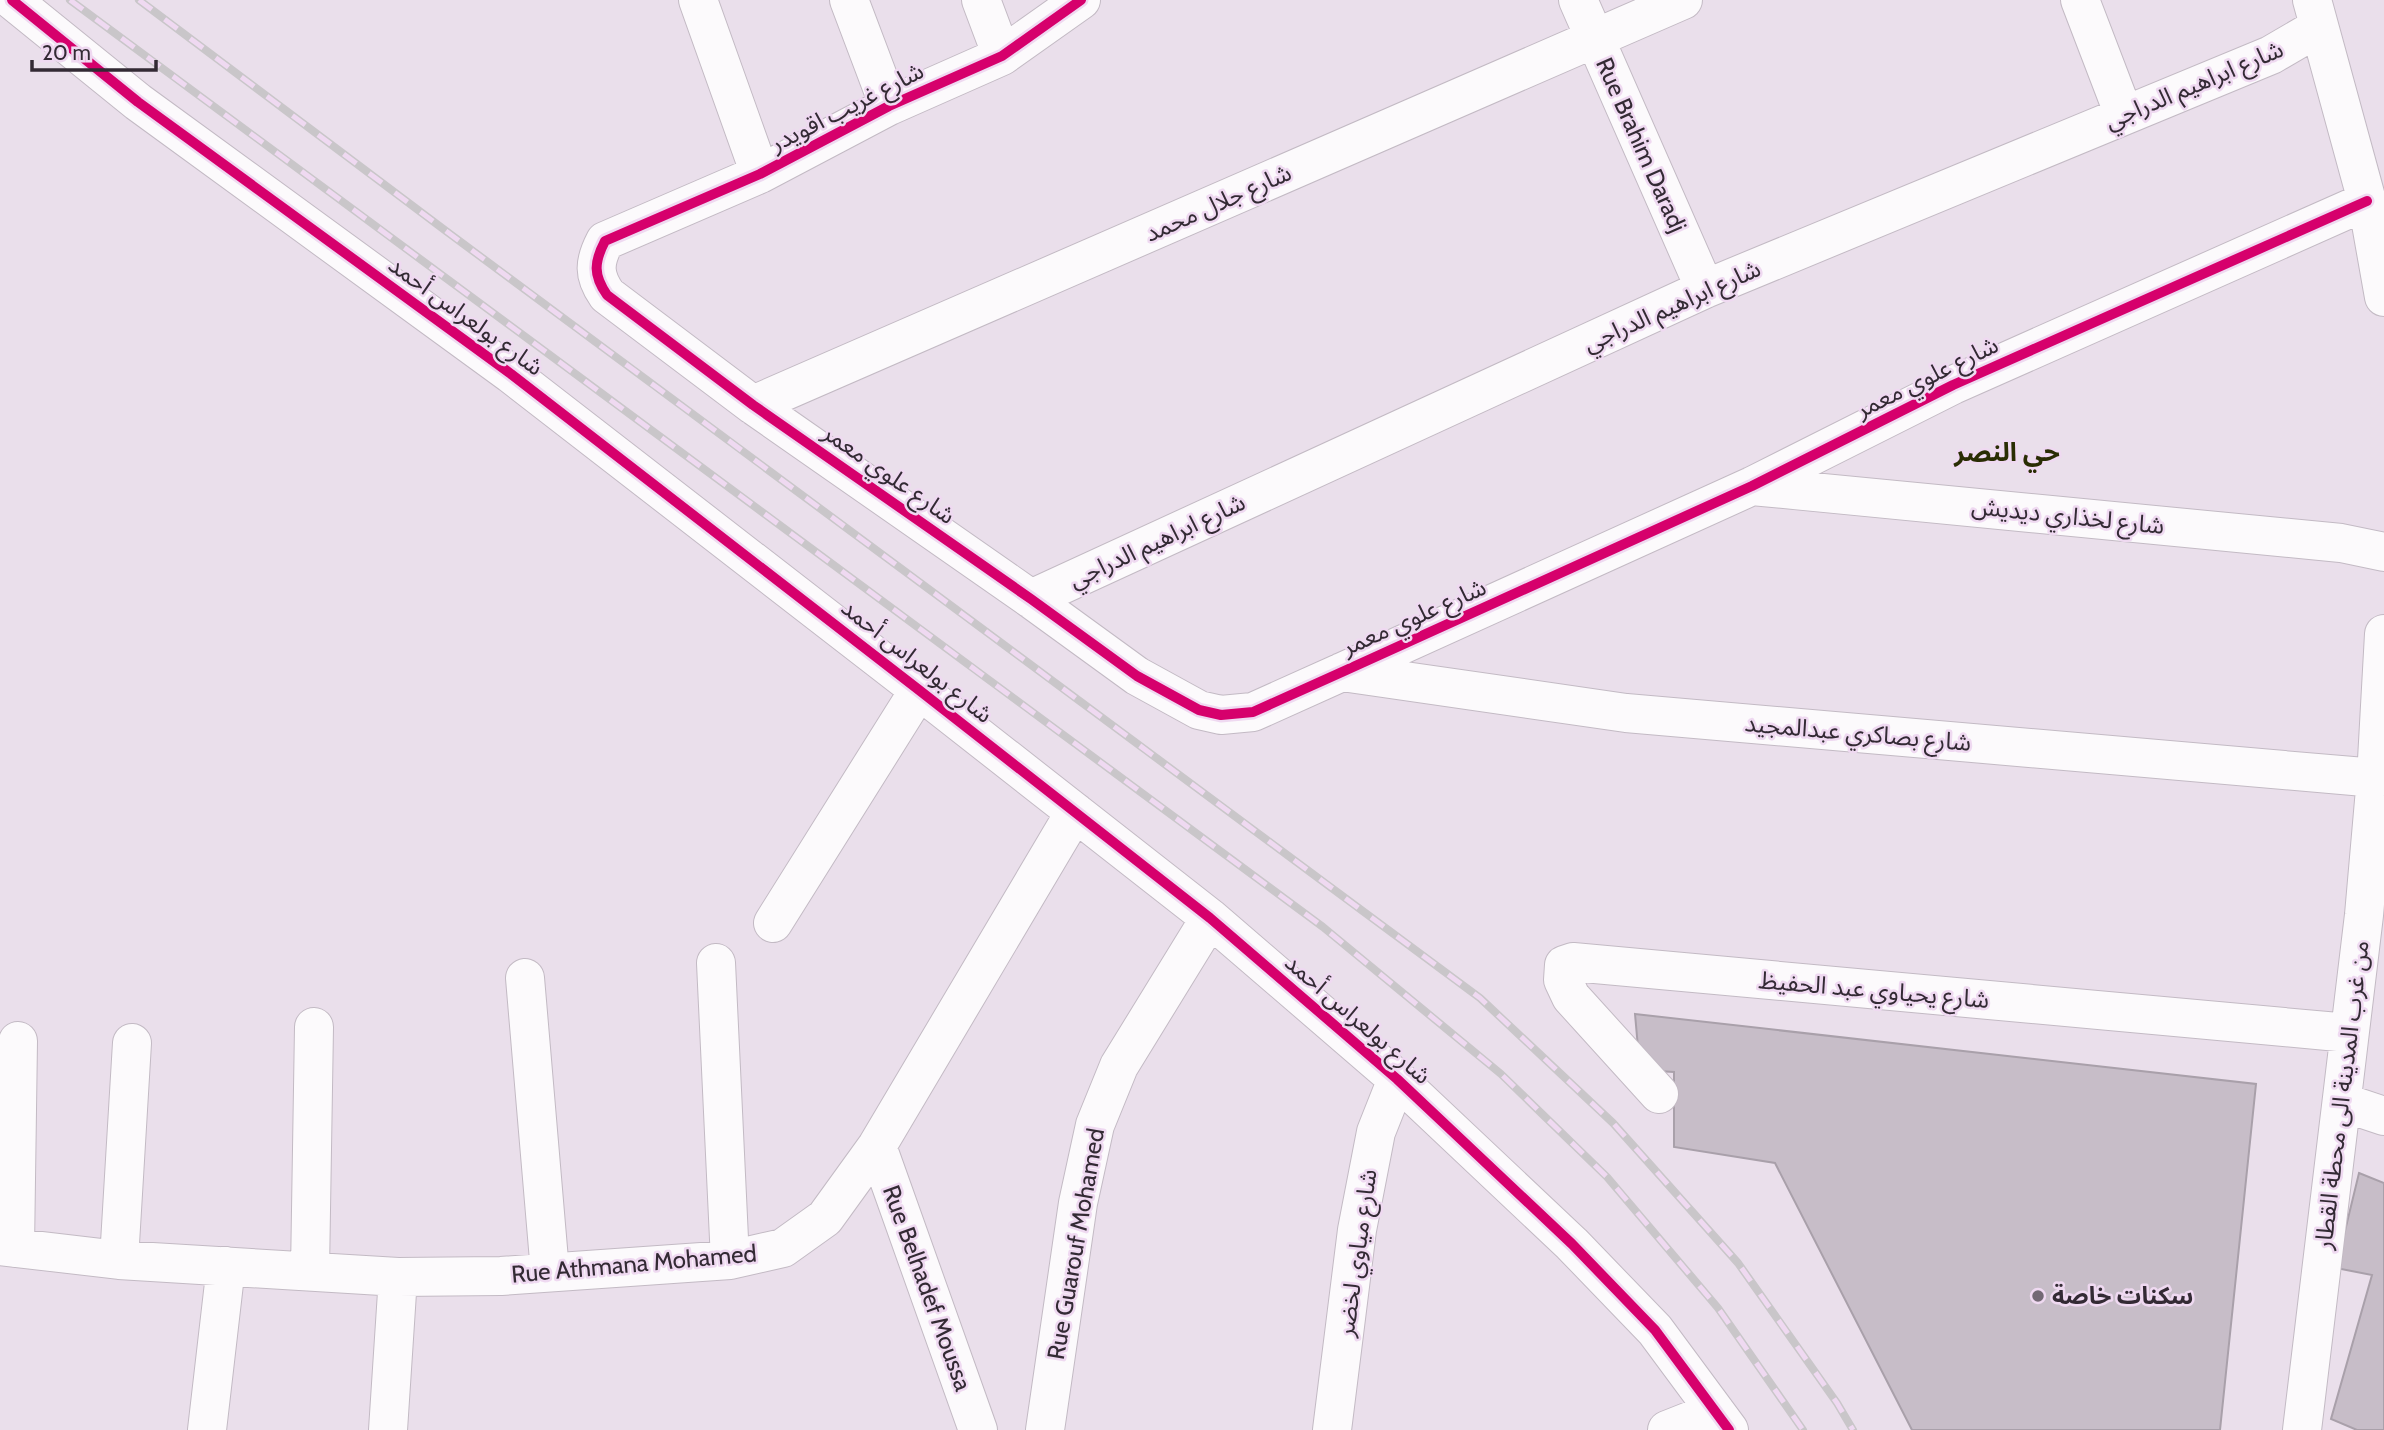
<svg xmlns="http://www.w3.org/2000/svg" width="2384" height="1430" font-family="Cabin,'Noto Sans Arabic',sans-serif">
  <rect width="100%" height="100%" fill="#eadfeb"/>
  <!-- building -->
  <path fill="#c7bdc8" stroke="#a9a0aa" stroke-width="2" d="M 1635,1014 L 2256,1084 L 2220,1430 L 1912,1430 L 1775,1163 L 1674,1147 L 1674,1072 L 1640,1070 Z
    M 2359,1173 L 2384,1183 L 2384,1430 L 2357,1430 L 2331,1419 L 2372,1275 L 2336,1268 Z"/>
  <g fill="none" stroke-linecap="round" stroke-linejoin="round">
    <defs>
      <path id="minor" d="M 12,0 L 138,102 L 511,374 L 919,690 L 1210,918 L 1397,1079 L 1572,1244 L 1655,1330 L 1729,1430
        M 698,0 L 760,174
        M 849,0 L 889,106
        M 981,0 L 1002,56
        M 1081,0 L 1002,56 L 889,106 L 760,174 L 605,241 C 594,262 593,275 607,295 L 753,405 L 1031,599 L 1137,676 L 1199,710 L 1221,715 L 1253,712 L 1342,672 L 1752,486 L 1953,385 L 2367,201
        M 1578,0 L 1705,289
        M 2080,0 L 2124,115
        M 2312,0 L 2367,201 L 2384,297
        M 753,405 L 1683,0
        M 1752,486 L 2341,543 L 2384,552
        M 1031,599 L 1705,289 L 2271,55 L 2319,27
        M 1342,672 L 1626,713 L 2376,778
        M 773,923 L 919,690
        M 716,963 L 730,1260
        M 525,978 L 550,1272
        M 1659,1094 L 1571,997 L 1563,980 L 1564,965 L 1573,962 L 2349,1033
        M 2342,1102 L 2384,1116
        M 877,1146 L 978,1430
        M 0,1246 L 119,1260 L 398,1277 L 501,1276 L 730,1260 L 783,1248 L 825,1218 L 877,1146 L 1075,812
        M 15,1248 L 18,1041
        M 119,1260 L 132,1043
        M 310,1271 L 314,1027
        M 207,1430 L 226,1266
        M 388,1430 L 398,1277
        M 1045,1430 L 1078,1203 L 1095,1125 L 1119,1066 L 1210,918
        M 1332,1430 L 1357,1230 L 1376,1132 L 1397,1079
        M 1667,1430 L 1715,1411
        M 2302,1430 L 2364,915 L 2376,778 L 2384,634"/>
    </defs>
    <!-- minor casing -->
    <use href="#minor" stroke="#c3bac4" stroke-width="40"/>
    <!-- minor -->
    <use href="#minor" stroke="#fcfafc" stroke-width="38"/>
    <defs>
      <path id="rail" d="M 70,0 L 1323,927 L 1501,1074 L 1607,1177 L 1718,1308 L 1803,1430
        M 139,0 L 446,231 L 1480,998 L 1613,1123 L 1738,1263 L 1837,1403 L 1853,1430"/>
    </defs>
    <!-- rail casing -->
    <use href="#rail" stroke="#c9c6c9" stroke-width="8"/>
    <!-- rail -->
    <use href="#rail" stroke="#efd9f1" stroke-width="5" stroke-dasharray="16" stroke-linecap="butt"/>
    <defs>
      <path id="cycleway" d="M 12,0 L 138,102 L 511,374 L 919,690 L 1210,918 L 1397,1079 L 1572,1244 L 1655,1330 L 1729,1430
        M 1081,0 L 1002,56 L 889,106 L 760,174 L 605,241 C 594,262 593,275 607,295 L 753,405 L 1031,599 L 1137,676 L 1199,710 L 1221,715 L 1253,712 L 1342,672 L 1752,486 L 1953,385 L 2367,201"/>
    </defs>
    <!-- cycleway casing -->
    <use href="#cycleway" stroke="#efd9f1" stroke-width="15"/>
    <!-- cycleway -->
    <use href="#cycleway" stroke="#d6006c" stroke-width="10"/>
  </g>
  <!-- markers -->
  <circle fill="#736974" stroke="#efd9f1" stroke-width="2.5" cx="2038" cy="1296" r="7"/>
  <g text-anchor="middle" stroke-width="5" stroke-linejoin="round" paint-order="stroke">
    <!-- street labels -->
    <g font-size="24" fill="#332a34" stroke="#efd9f1">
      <text transform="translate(2194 85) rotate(-23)" y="8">شارع ابراهيم الدراجي</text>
      <text transform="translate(847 107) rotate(-27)" y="8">شارع غريب اقويدر</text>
      <text transform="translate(1641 145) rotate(66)" y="8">Rue Brahim Daradj</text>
      <text transform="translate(1218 203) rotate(-24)" y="8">شارع جلال محمد</text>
      <text transform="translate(1672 306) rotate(-24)" y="8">شارع ابراهيم الدراجي</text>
      <text transform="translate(466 316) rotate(36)" y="8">شارع بولعراس أحمد</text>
      <text transform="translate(1927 377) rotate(-26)" y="8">شارع علوي معمر</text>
      <text transform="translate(889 474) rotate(35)" y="8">شارع علوي معمر</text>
      <text transform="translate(2068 516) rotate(6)" y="8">شارع لخذاري ديديش</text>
      <text transform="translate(1157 541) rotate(-25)" y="8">شارع ابراهيم الدراجي</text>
      <text transform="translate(1414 617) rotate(-24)" y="8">شارع علوي معمر</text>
      <text transform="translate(917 661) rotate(38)" y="8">شارع بولعراس أحمد</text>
      <text transform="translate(1858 733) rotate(5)" y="8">شارع بصاكري عبدالمجيد</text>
      <text transform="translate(1874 990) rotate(5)" y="8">شارع يحياوي عبد الحفيظ</text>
      <text transform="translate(1358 1019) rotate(41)" y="8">شارع بولعراس أحمد</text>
      <text transform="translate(2342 1095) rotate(-83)" y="8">من غرب المدينة الى محطة القطار</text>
      <text transform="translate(1076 1244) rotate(-80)" y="8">Rue Guarouf Mohamed</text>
      <text transform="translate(1357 1253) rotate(-82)" y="8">شارع مياوي لخضر</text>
      <text transform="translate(634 1264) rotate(-5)" y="8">Rue Athmana Mohamed</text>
      <text transform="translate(927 1288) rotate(70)" y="8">Rue Belhadef Moussa</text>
    </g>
    <!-- poi labels -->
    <g font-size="24" font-weight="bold" fill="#332a34" stroke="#efd9f1" text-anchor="start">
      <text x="2052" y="1304">سكنات خاصة</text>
    </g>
    <!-- neighbourhood labels -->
    <g font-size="26" font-weight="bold" fill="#2a2d04" stroke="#efd9f1">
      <text x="2007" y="461">حي النصر</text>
    </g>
  </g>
  <!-- scale -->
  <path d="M32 60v10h124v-10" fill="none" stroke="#332a34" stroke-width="3.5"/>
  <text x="42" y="60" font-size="21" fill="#332a34" stroke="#efd9f1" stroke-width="5" paint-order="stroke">20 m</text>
</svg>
